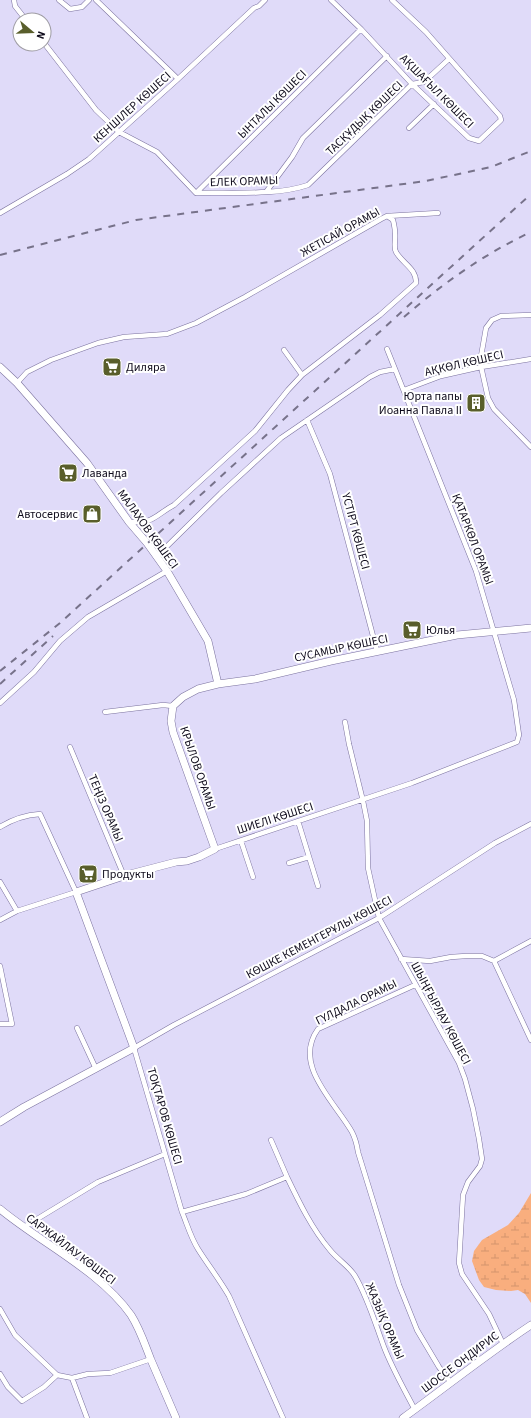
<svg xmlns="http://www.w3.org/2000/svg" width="531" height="1418" font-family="'Source Sans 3',sans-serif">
  <defs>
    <pattern id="wetland-marsh" width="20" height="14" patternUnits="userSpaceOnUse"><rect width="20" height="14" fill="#f9ae7e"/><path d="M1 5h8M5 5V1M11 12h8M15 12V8" fill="none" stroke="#d4946c"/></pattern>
  </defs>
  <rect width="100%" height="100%" fill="#e0dbf9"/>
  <!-- wetland -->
  <path fill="url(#wetland-marsh)" d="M 531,1193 L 531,1303 L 525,1294 L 518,1290 L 511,1291 L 496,1290 L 484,1287 L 479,1280 L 472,1261 L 474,1251 L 482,1240 L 508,1225 L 519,1213 Z"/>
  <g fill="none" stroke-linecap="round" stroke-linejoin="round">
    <defs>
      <path id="street" d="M 14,0 L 15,6 L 26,20
        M 59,0 L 70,9 L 82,7 L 89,0
        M 96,0 L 178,79
        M 331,0 L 361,29 L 412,84 L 469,138 L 479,141 L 501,120 L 500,116 L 426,32 L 392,0
        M 44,43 L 96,110 L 119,132 L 157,152 L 196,193 C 230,192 276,196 308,185 L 412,84 L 424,82 L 449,59
        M 409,128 L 434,104
        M 266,192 L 292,157 L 303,138 L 387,56
        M 196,193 L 361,29
        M 0,213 L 67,174 L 89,159 L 178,79 L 254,8 L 259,6 L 265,0
        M 387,216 L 438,213
        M 531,315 L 501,316 L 492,320 L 486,328 L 480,362 L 488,398 L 494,409 L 531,447
        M 284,350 L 302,375
        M 17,383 L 27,372 L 51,360 L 98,343 L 124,337 L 167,334 L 196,323 L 245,297 L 381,219 L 387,216 L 393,220 C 394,224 395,229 395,233 C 396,239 393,247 396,252 C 402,263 417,269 416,283 L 380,315 L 302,375 L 288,390 L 255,431 L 174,505 C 154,516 154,524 129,522
        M 404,390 L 441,376 L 481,367 L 531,359
        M 307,420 L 330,474 L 377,651
        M 156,557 L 221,493 L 281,438 L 370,377 L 380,372 L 395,369
        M 0,703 L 34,672 L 60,641 L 88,617 L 167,571
        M 105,712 L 163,705 L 173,706
        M 345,722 L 349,744 L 363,801 L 367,821 L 368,868 L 379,918 L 459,1063 L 465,1079 L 473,1109 L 479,1139 L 482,1159 L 480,1166 L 468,1182 L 463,1195 L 459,1263 L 462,1274 L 489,1314 L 503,1344
        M 70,747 L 124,876
        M 298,821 L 318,886
        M 0,827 C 13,819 25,815 40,814 L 76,892 L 17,911 L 0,920
        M 241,841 L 253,877
        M 215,849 L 412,783 L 517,742 L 519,735 L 514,700 L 476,571 L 387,349
        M 289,863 L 309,857
        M 0,882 L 17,911
        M 401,959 L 430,961 L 451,957 L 466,956 L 482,956 L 494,961 L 531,941
        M 494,961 L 531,1040
        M 0,966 L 12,1024 L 0,1024
        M 415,985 L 318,1029 C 292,1065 335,1102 352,1132 C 355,1138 357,1145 358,1152 L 399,1285 L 417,1330 L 439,1367 L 451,1383
        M 77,1028 L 96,1069
        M 271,1140 L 287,1177
        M 182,1212 L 246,1194 L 287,1177 C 299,1202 312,1229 330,1250 C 338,1260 349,1266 355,1276 C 368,1298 375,1323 384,1347 C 392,1368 404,1389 415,1410
        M 24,1227 L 98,1182 L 165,1154
        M 0,1309 L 15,1335 L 57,1375
        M 0,1374 L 8,1387 L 22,1401 L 44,1387 L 57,1375
        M 57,1375 L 72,1378 L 88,1374 L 110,1373 L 151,1359
        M 72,1378 L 87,1418
        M 283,1418 L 229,1296 C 220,1280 208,1265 198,1249 C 191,1238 187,1224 182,1212 L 134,1048 L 174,1025 L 379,918 L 495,843 L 531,824"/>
      <path id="secondary" d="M 0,367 L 17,383 L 87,463 L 129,522 L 147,543 L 167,571 L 208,641 L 218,684
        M 0,1122 L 24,1107 L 134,1048 L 76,892 L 130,874 L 176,862 L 187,861 L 199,857 L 215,849 L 173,732 L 171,721 L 173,706 L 183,697 L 198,689 L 218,684 L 255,679 L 331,661 L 457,635 L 531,628
        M 0,1209 C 41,1243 100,1271 131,1315 C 140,1329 145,1345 151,1360 C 159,1379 168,1399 176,1418
        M 403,1418 C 446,1387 487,1354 531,1325"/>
    </defs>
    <!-- street casing -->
    <use href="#street" stroke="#7b729f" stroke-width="5.5"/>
    <!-- secondary casing -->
    <use href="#secondary" stroke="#7b729f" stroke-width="8"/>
    <!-- street -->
    <use href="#street" stroke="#fff" stroke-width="4.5"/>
    <!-- secondary -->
    <use href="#secondary" stroke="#fff" stroke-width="7"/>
    <!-- rail -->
    <path stroke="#77728a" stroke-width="2" stroke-dasharray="7 7" stroke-linecap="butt" d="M 0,255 L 136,220 L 426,181 L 491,167 L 531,151
      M 404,317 C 442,284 484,254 531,232
      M 0,671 L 60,623 L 531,194
      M 0,684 L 53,636"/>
  </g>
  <!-- icons -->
  <defs>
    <symbol id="supermarket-square" viewBox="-11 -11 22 22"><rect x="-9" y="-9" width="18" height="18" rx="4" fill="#595e2b" stroke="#fff"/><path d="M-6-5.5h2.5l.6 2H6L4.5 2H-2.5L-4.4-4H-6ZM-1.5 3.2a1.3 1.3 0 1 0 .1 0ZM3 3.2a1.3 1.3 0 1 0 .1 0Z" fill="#fff"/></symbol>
    <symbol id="building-square" viewBox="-11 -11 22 22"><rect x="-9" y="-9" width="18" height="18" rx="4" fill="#595e2b" stroke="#fff"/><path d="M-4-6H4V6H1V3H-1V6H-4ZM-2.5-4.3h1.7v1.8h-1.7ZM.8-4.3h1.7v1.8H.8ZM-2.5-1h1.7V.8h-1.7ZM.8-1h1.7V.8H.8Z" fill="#fff"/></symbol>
    <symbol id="shop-square" viewBox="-11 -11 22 22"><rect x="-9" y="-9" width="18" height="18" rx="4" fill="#595e2b" stroke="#fff"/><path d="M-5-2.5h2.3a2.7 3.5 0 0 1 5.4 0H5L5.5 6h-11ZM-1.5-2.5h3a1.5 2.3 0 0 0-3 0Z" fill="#fff"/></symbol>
  </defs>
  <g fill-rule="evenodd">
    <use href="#supermarket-square" x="101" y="356" width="22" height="22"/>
    <use href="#building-square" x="465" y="392" width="22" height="22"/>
    <use href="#supermarket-square" x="57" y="462" width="22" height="22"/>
    <use href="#shop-square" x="81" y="503" width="22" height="22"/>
    <use href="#supermarket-square" x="401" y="619" width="22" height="22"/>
    <use href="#supermarket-square" x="77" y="863" width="22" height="22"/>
  </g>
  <g text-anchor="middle" stroke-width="4" stroke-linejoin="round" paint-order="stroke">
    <!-- street labels -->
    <g font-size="12" fill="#0e0a1b" stroke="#fff">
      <text transform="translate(437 91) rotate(45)" y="4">АҚШАҒЫЛ КӨШЕСІ</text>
      <text transform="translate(272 104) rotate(-45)" y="4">ЫНТАЛЫ КӨШЕСІ</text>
      <text transform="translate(132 107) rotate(-42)" y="4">КЕНШІЛЕР КӨШЕСІ</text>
      <text transform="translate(364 118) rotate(-44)" y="4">ТАСҚҰДЫҚ КӨШЕСІ</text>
      <text transform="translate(244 181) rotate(-2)" y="4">ЕЛЕК ОРАМЫ</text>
      <text transform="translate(340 232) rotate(-29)" y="4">ЖЕТІСАЙ ОРАМЫ</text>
      <text transform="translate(464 363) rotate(-13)" y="4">АҚКӨЛ КӨШЕСІ</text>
      <text transform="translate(148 529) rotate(54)" y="4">МАЛАХОВ КӨШЕСІ</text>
      <text transform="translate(356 531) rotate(75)" y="4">ҮСТІРТ КӨШЕСІ</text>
      <text transform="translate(473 539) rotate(69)" y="4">ҚАТАРКӨЛ ОРАМЫ</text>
      <text transform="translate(341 648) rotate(-12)" y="4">СУСАМЫР КӨШЕСІ</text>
      <text transform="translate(198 768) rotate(71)" y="4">КРЫЛОВ ОРАМЫ</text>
      <text transform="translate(106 808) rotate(67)" y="4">ТЕҢІЗ ОРАМЫ</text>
      <text transform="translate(275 818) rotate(-18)" y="4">ШИЕЛІ КӨШЕСІ</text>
      <text transform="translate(319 937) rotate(-28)" y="4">КӨШКЕ КЕМЕНГЕРҰЛЫ КӨШЕСІ</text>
      <text transform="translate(356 1002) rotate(-26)" y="4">ГҮЛДАЛА ОРАМЫ</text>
      <text transform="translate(441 1013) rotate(62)" y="4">ШЫҢҒЫРЛАУ КӨШЕСІ</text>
      <text transform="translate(165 1116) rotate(74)" y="4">ТОҚТАРОВ КӨШЕСІ</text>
      <text transform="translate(71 1249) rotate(37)" y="4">САРЖАЙЛАУ КӨШЕСІ</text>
      <text transform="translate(385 1321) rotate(67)" y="4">ЖАЗЫҚ ОРАМЫ</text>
      <text transform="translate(460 1362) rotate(-37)" y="4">ШОССЕ ОНДИРИС</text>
    </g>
    <!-- poi labels -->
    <g font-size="12" fill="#0e0a1b" stroke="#fff" text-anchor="start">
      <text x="126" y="371">Диляра</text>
      <text x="462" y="400" text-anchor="end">Юрта папы<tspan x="462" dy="14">Иоанна Павла II</tspan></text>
      <text x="82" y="477">Лаванда</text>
      <text x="78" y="518" text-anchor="end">Автосервис</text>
      <text x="426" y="634">Юлья</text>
      <text x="102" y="878">Продукты</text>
    </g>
  </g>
  <!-- north arrow -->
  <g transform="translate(32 32) rotate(109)"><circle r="19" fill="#ffffff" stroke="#9f9da4"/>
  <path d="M0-3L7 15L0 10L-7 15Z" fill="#595e2b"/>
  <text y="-6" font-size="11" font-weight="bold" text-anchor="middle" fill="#0e0a1b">N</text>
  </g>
</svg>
